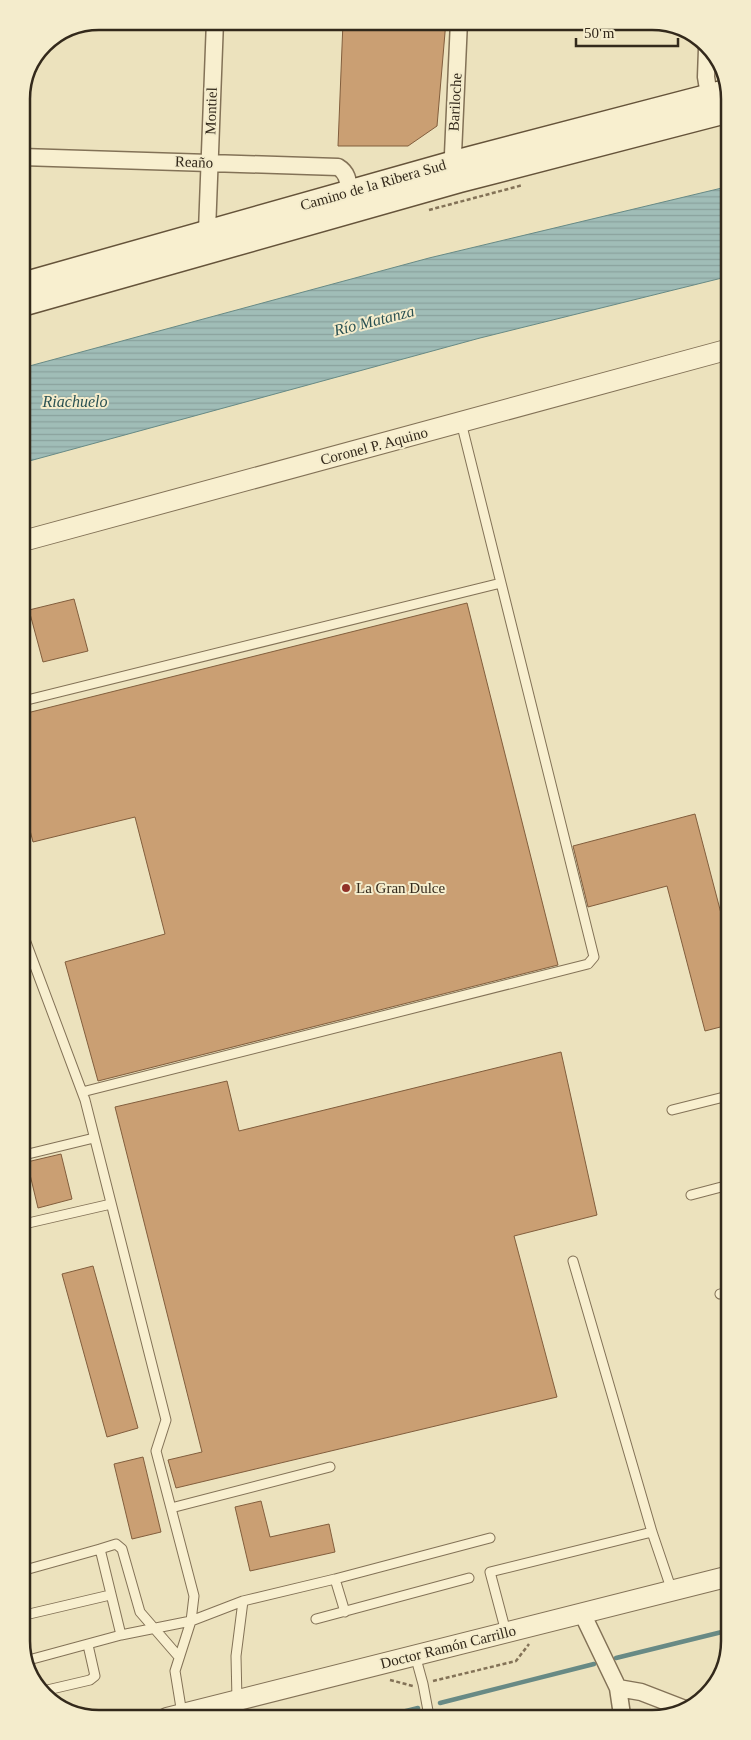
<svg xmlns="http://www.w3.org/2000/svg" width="751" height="1740" font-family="'Times New Roman',serif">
  <defs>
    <pattern id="water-rules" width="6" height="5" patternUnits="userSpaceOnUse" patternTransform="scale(1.25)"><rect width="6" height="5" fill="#a0bdb7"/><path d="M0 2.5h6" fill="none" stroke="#8aa29d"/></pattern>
  </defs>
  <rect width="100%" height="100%" fill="#ece2bd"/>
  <!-- water -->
  <path fill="url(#water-rules)" stroke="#688a85" d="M 726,187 L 726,277 L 480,338 L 22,463 L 22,368 L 429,258 Z"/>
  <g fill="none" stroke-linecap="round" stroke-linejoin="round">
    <!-- stream -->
    <path stroke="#688a85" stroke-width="4.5" d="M 616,1658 L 730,1630
      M 440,1703 L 594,1664
      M 382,1717 L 418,1708"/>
  </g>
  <!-- building -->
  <path fill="#ca9f73" stroke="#825e3d" d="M 377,21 L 446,21 L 437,126 L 408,146 L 338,146 L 343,22 L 377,26 Z
    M 74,599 L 88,651 L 43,662 L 29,610 Z
    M 467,603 L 558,965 L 98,1081 L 65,962 L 165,934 L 135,817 L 33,842 L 23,803 L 23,714 Z
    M 695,814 L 728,940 L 728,1025 L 705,1031 L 667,886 L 588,907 L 573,846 Z
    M 561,1052 L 597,1215 L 514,1236 L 557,1397 L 176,1488 L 168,1460 L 202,1452 L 115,1107 L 227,1081 L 239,1131 Z
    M 61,1154 L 72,1199 L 38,1208 L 27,1162 Z
    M 93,1266 L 138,1428 L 107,1437 L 62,1274 Z
    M 143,1457 L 161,1532 L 132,1539 L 114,1464 Z
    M 261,1501 L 270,1537 L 329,1524 L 335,1552 L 250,1571 L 235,1507 Z"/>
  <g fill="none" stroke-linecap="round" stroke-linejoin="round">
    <defs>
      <path id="service" d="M 23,701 L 501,583
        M 24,937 L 85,1100 L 166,1420 L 156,1451 L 194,1596 L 191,1621 L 175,1671 L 182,1714
        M 82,1092 L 588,964 L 594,957 L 461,422
        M 672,1110 L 728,1096
        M 24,1155 L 94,1138
        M 691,1195 L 729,1185
        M 24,1224 L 111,1204
        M 573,1261 L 652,1532 L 672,1591
        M 720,1294 L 729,1292
        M 171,1508 L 330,1467
        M 100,1549 L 116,1544 L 122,1549 L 140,1612 L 179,1657
        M 25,1570 L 100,1549 L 121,1635
        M 335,1579 L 345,1612
        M 25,1615 L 110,1595
        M 316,1619 L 469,1578
        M 506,1632 L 490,1572 L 652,1532
        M 415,1655 L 423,1684 L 429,1716
        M 25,1661 L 121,1635 L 191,1621 L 243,1601
        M 43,1691 L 90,1680 L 95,1676 L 88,1645
        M 237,1700 L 236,1656 L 243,1601 L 335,1579 L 490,1538"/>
      <path id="minor" d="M 707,49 L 706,77 L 709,95
        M 22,157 L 338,167 C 348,173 348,181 349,192
        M 457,171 L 453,154 L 459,21
        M 207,231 L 215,21
        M 582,1613 L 618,1688 L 622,1715
        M 618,1688 L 641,1692 L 685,1709"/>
      <path id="tertiary" d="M 23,541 L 726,350
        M 167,1718 L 730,1576"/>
      <path id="secondary" d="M 22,284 L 454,162 L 726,91
        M 22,305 L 460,181 L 726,112"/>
    </defs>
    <!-- service casing -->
    <use href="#service" stroke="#837257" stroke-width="11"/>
    <!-- minor casing -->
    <use href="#minor" stroke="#837257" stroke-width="19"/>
    <!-- tertiary casing -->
    <use href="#tertiary" stroke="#837257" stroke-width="22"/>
    <!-- secondary casing -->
    <use href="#secondary" stroke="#65533a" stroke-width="25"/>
    <!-- path -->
    <path stroke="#837257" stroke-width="2.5" stroke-dasharray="4 2.5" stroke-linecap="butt" d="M 429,210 L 523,185
      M 390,1680 L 413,1686
      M 433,1681 L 516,1661 L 529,1644"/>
    <!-- service -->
    <use href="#service" stroke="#f8efcf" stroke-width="9"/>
    <!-- minor -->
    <use href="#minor" stroke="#f8efcf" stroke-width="16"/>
    <!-- tertiary -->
    <use href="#tertiary" stroke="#f8efcf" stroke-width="20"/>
    <!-- secondary -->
    <use href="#secondary" stroke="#f8efcf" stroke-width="22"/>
  </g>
  <!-- markers -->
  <circle fill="#913128" stroke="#f4eccc" stroke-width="2" cx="346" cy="888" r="5"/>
  <g text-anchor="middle" stroke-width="4" stroke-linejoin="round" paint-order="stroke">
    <!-- street labels -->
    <g font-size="15" fill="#33291b" stroke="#f4eccc">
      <text transform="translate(455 102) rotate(-87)" y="5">Bariloche</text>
      <text transform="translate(211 111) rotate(-88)" y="5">Montiel</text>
      <text transform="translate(194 162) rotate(2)" y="5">Reaño</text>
      <text transform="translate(373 185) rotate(-16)" y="5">Camino de la Ribera Sud</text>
      <text transform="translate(374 446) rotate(-15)" y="5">Coronel P. Aquino</text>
      <text transform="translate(448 1647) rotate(-14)" y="5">Doctor Ramón Carrillo</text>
    </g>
    <!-- poi labels -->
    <g font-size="15" fill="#33291b" stroke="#f4eccc" text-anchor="start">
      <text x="356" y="893">La Gran Dulce</text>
    </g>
    <!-- water labels -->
    <g font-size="16" font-style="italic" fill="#2a5152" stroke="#f4eccc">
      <text transform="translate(374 320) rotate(-14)" y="6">Río Matanza</text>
      <text x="75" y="407">Riachuelo</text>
    </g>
  </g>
  <!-- crop -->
  <path d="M0 0H751V1740H0ZM99 30H652A69 69 0 0 1 721 99V1641A69 69 0 0 1 652 1710H99A69 69 0 0 1 30 1641V99A69 69 0 0 1 99 30Z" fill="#f4eccc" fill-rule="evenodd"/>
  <path fill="none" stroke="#33291b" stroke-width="2.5" d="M99 30H652A69 69 0 0 1 721 99V1641A69 69 0 0 1 652 1710H99A69 69 0 0 1 30 1641V99A69 69 0 0 1 99 30Z"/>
  <!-- scale -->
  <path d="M576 38v8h102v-8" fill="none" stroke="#33291b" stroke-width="2.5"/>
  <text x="584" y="38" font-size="15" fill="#33291b" stroke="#f4eccc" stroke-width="4" paint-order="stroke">50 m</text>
</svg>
